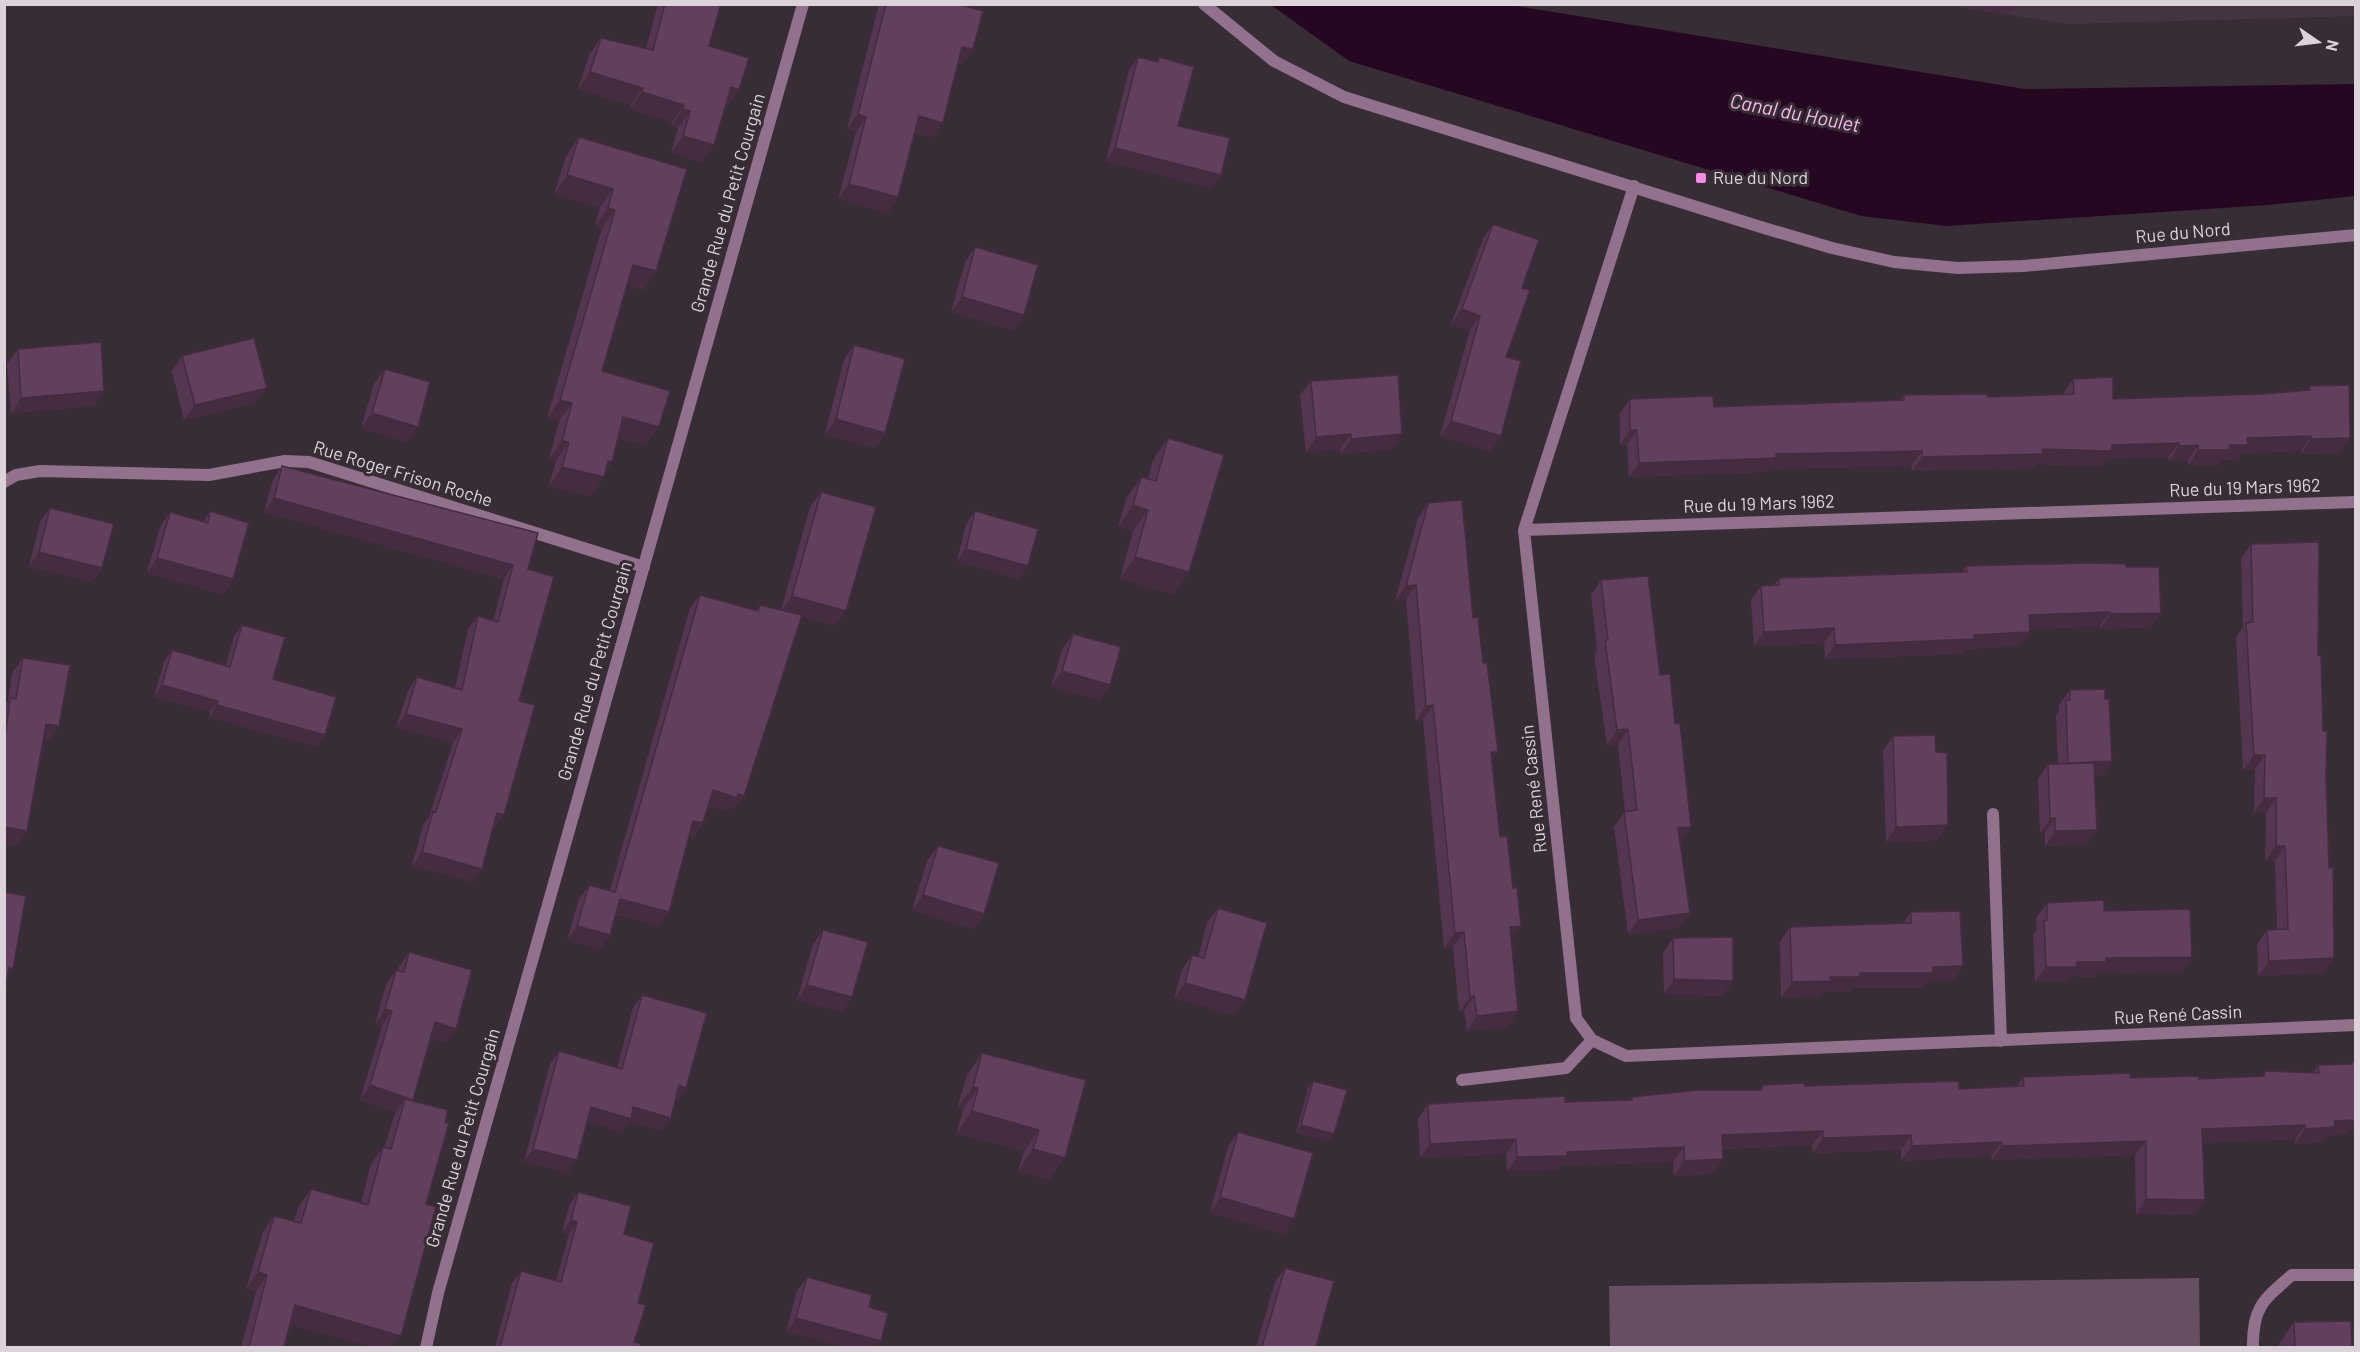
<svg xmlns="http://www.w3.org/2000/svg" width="2360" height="1352" font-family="Barlow,sans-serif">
  <rect width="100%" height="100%" fill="#382d36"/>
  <!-- built -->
  <path fill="#443442" d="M 2355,4 L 2356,16 L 2067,24 L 1946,5 Z"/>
  <!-- green -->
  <path fill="#664f62" d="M 2199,1278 L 2200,1347 L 1610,1347 L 1609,1286 Z"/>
  <!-- water -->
  <path fill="#250722" d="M 1271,5 L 1510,5 L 2025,89 L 2355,84 L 2355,196 L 2268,205 L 1946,226 L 1861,216 L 1349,61 Z"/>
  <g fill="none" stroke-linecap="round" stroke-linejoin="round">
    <!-- service -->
    <path stroke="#91718c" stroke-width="12" d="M 2253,1348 C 2252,1308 2263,1300 2292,1275 L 2356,1275"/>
    <!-- minor -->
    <path stroke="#91718c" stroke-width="12" d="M 1634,186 L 1524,530 L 1576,1018 L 1592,1040 L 1626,1056 L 2356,1025
      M 4,482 L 16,475 L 40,471 L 209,475 L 285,461 L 309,462 L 644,567
      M 1524,530 L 2356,502
      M 1993,814 L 2001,1041
      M 1462,1080 L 1566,1068 L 1592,1040"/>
    <!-- tertiary -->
    <path stroke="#91718c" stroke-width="12" d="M 1204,4 L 1274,61 L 1344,97 L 1764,228 L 1832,248 L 1894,262 L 1958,268 L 2023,266 L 2356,235
      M 426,1348 L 438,1293 L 803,4"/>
  </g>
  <!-- wall -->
  <path fill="#543650" d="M 658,4 L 721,4 L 709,46 L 739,90 L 727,106 L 725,106 L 702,162 L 671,153 L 678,128 L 671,126 L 672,122 L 630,109 L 631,105 L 578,89 L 589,55 L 601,38 L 646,48 Z
    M 879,4 L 957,4 L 963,64 L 958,63 L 933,137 L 915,133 L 898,197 L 888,212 L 838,199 L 856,132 L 847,129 Z
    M 1138,57 L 1156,62 L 1159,57 L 1178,126 L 1221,175 L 1212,188 L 1106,161 L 1129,70 Z
    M 579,137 L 687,169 L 656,271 L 643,290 L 627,285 L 602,371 L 646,445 L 618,438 L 612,462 L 606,471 L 604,477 L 591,496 L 549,486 L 556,461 L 549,459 L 559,421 L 547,418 L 602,228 L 595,226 L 600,207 L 554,194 L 566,156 Z
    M 1493,224 L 1522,288 L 1506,357 L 1501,436 L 1490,451 L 1440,436 L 1470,330 L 1451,324 L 1483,239 Z
    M 975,247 L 1024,315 L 1014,330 L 951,312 L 965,262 Z
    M 854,345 L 885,433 L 875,448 L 825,434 L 844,360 Z
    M 18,349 L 104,391 L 94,406 L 11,413 L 7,364 Z
    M 182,356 L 256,402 L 184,420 L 172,371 Z
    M 385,369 L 407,442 L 361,428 L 374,384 Z
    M 2073,379 L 2113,399 L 2263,394 L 2307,391 L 2309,386 L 2340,453 L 2301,454 L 2301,451 L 2242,453 L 2237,460 L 2222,460 L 2219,465 L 2188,465 L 2188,460 L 2169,461 L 2168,457 L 2105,459 L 2101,466 L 2036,464 L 2033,468 L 1912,471 L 1911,466 L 1768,469 L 1765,472 L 1629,477 L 1627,445 L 1620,445 L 1620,413 L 1630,399 L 1714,407 L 1900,400 L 1904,395 L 1988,397 L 2063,394 Z
    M 1311,381 L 1392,449 L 1341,454 L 1340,449 L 1306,452 L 1300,395 Z
    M 1168,438 L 1174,594 L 1120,579 L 1133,531 L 1118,527 L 1126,499 L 1141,477 L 1148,478 L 1153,460 Z
    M 282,466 L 528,569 L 519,701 L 494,829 L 493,828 L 473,882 L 412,866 L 423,825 L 429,817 L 453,743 L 396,727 L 408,691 L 417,677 L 455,688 L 468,629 L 478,616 L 493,621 L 504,579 L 264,512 L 273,480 Z
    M 821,492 L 835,626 L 801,616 L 744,796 L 734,809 L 729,808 L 727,811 L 708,806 L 703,823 L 694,837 L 689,836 L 659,925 L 616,914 L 610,935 L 600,949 L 567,940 L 579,899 L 589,885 L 610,890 L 690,608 L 700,595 L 756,610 L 760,605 L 781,610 L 810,507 Z
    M 1428,503 L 1473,618 L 1483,663 L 1498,752 L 1492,760 L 1518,1011 L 1508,1026 L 1467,1031 L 1464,1011 L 1459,1012 L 1453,947 L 1444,948 L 1423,720 L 1416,721 L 1406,599 L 1395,601 L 1418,518 Z
    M 50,508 L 102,568 L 92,582 L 29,567 L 40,522 Z
    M 210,511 L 233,579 L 223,594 L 147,573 L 160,527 L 170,512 L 203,522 Z
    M 975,511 L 1019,579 L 957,561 L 966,524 Z
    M 2251,544 L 2318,655 L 2326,774 L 2324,973 L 2258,976 L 2257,945 L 2267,930 L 2277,930 L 2275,861 L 2265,861 L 2266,813 L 2254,813 L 2255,769 L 2243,770 L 2236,637 L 2243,627 L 2241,558 Z
    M 1966,566 L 2126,567 L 2161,613 L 2151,627 L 2100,629 L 2100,626 L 2030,629 L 2020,646 L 1967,649 L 1963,654 L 1825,659 L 1824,643 L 1754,646 L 1751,600 L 1761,586 L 1774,585 L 1779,578 L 1961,573 Z
    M 1601,580 L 1681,842 L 1680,842 L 1690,913 L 1679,928 L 1628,934 L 1614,827 L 1624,812 L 1625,812 L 1618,744 L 1607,745 L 1594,655 L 1597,651 L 1591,595 Z
    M 242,625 L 273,679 L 325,735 L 317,747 L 209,717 L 210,712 L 154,697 L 164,662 L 172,650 L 226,665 L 234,636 Z
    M 1073,634 L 1110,685 L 1100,700 L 1051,686 L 1063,648 Z
    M 23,658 L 59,726 L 49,741 L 43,740 L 27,831 L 16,846 L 4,844 L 4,706 L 8,701 L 12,673 Z
    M 2070,690 L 2105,699 L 2112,761 L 2101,776 L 2094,776 L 2097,830 L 2087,844 L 2045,846 L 2045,832 L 2040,833 L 2038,779 L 2048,764 L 2058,764 L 2056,715 L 2059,710 L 2059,705 Z
    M 1893,736 L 1936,752 L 1938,840 L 1886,842 L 1883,751 Z
    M 938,846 L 984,914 L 974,929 L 912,910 L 927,861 Z
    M 2047,903 L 2104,911 L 2182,972 L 2098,973 L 2096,977 L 2071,976 L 2067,982 L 2035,982 L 2033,935 L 2037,930 L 2036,918 Z
    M 1218,908 L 1245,1000 L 1235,1015 L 1174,998 L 1182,970 L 1192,955 L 1198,957 L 1207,923 Z
    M 1911,912 L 1963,966 L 1953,981 L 1927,981 L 1922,988 L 1852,988 L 1850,992 L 1823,992 L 1820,996 L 1781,997 L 1780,942 L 1790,927 L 1903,924 Z
    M 823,930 L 852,997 L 842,1012 L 797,1000 L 813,944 Z
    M 1673,938 L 1733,981 L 1722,996 L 1664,994 L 1663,953 Z
    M 409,952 L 446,1043 L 431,1039 L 412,1101 L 373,1347 L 290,1324 L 284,1347 L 241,1347 L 256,1292 L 246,1289 L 263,1232 L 274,1216 L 294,1221 L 299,1206 L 311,1189 L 361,1203 L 371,1164 L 383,1147 L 384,1148 L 394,1116 L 396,1112 L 360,1100 L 382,1026 L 375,1024 L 386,985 L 396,970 L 398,971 L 399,967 Z
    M 642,995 L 686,1088 L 677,1100 L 675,1100 L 662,1131 L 629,1121 L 622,1132 L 587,1121 L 568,1173 L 524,1161 L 550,1064 L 559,1051 L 617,1068 L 633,1008 Z
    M 982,1053 L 1086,1080 L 1049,1180 L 1018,1171 L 1024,1151 L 957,1133 L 963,1109 L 957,1108 L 967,1075 Z
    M 2352,1061 L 2348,1130 L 2345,1135 L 2329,1135 L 2324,1142 L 2295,1144 L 2295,1139 L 2202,1143 L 2195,1215 L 2136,1214 L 2135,1155 L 1992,1160 L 1991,1156 L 1901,1161 L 1901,1150 L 1813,1153 L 1812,1145 L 1722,1149 L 1713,1174 L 1674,1176 L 1673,1162 L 1560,1166 L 1557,1170 L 1507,1171 L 1506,1154 L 1420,1158 L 1418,1119 L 1428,1104 L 1565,1102 L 1630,1100 L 1632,1097 L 1759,1090 L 1763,1085 L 1959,1089 L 2017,1086 L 2023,1077 L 2199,1079 L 2262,1077 L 2265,1071 L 2313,1073 L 2318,1065 L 2350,1064 Z
    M 1313,1081 L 1334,1134 L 1329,1142 L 1296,1133 L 1308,1088 Z
    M 1238,1132 L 1284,1234 L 1210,1212 L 1228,1147 Z
    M 578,1192 L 624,1234 L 638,1303 L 634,1342 L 640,1347 L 495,1347 L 512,1283 L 521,1271 L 556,1281 L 569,1234 L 562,1232 L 570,1204 Z
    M 1285,1268 L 1316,1347 L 1256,1347 L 1275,1282 Z
    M 807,1277 L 872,1295 L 786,1332 L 797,1291 Z
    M 2294,1322 L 2352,1347 L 2279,1347 L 2279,1344 Z"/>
  <!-- shaded-wall -->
  <path fill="#452c41" d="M 1954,4 L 2016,4 L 2008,15 Z
    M 962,47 L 973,49 L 963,64 L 952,61 Z
    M 590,72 L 643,88 L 631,105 L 578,89 Z
    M 731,87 L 739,90 L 727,106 L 719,104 Z
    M 642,92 L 684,105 L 672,122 L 630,109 Z
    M 683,109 L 690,111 L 678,128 L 671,126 Z
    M 858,114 L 866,117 L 856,132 L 847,129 Z
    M 919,116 L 943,123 L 933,137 L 909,131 Z
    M 683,136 L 714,145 L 702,162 L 671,153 Z
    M 1115,148 L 1221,175 L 1212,188 L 1106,161 Z
    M 567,175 L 613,189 L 600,207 L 554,194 Z
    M 849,184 L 898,197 L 888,212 L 838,199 Z
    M 608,208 L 615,210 L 602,228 L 595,226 Z
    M 633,265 L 656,271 L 643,290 L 619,283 Z
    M 962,297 L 1024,315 L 1014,330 L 951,312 Z
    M 1462,309 L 1480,316 L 1470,330 L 1451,324 Z
    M 267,388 L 256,402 L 184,420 L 195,405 Z
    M 104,391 L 94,406 L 11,413 L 21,398 Z
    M 560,400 L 572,403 L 559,421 L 547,418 Z
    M 372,413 L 418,427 L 407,442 L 361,428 Z
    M 623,417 L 659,427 L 646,445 L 610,435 Z
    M 836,419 L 885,433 L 875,448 L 825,434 Z
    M 1451,421 L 1501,436 L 1490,451 L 1440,436 Z
    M 1630,430 L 1637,430 L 1627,445 L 1620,445 Z
    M 1351,434 L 1340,449 L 1306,452 L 1316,437 Z
    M 1402,434 L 1392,449 L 1341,454 L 1351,439 Z
    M 2311,436 L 2301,451 L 2242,453 L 2237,460 L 2222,460 L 2219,465 L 2188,465 L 2198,450 L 2230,445 L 2247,438 Z
    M 2350,438 L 2340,453 L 2301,454 L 2311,439 Z
    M 562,441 L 569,442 L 556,461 L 549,459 Z
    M 2179,443 L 2168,457 L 2105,459 L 2101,466 L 2036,464 L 2033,468 L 1912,471 L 1922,457 L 2112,445 Z
    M 2198,445 L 2188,460 L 2169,461 L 2179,446 Z
    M 1922,451 L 1911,466 L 1768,469 L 1765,472 L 1629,477 L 1639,463 L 1776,454 Z
    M 608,461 L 612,462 L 601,477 L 604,477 L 591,496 L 549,486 L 562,467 Z
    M 274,498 L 513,565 L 504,579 L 264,512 Z
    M 1133,505 L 1148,510 L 1133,531 L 1118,527 Z
    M 966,549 L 1028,566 L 1019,579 L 957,561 Z
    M 39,552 L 102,568 L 92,582 L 29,567 Z
    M 1135,557 L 1189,572 L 1174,594 L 1120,579 Z
    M 157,558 L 233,579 L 223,594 L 147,573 Z
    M 1416,585 L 1406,599 L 1395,601 L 1406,586 Z
    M 792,596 L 846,611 L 835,626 L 781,611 Z
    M 2110,612 L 2100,626 L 2019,630 L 2029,615 Z
    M 2161,613 L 2151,627 L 2100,629 L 2110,614 Z
    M 1834,628 L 1824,643 L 1754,646 L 1764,632 Z
    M 2030,632 L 2020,646 L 1967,649 L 1963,654 L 1825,659 L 1835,645 L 1974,635 Z
    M 1062,671 L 1110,685 L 1100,700 L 1051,686 Z
    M 162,685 L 218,701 L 210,712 L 154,697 Z
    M 217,705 L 325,735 L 317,747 L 209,717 Z
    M 1433,705 L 1423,720 L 1416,721 L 1426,706 Z
    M 406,714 L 462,729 L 453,743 L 396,727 Z
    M 46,724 L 59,726 L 49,741 L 36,739 Z
    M 1628,729 L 1618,744 L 1607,745 L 1617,730 Z
    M 1491,752 L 1498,752 L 1487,767 Z
    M 2254,755 L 2265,755 L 2255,769 L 2243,770 Z
    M 2112,761 L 2101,776 L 2058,777 L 2068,763 Z
    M 713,790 L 744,796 L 734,809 L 729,808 L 727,811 L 703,804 Z
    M 2264,798 L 2276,798 L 2266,813 L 2254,813 Z
    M 497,813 L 504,815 L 494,829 L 488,827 Z
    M 2055,818 L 2045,832 L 2040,833 L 2050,819 Z
    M 693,821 L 703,823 L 694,837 L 683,834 Z
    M 1948,825 L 1938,840 L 1886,842 L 1896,827 Z
    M 4,827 L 27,831 L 16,846 L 4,844 Z
    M 1691,827 L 1681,842 L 1667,843 L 1678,828 Z
    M 2097,830 L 2087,844 L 2045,846 L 2055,831 Z
    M 2276,846 L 2285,846 L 2275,861 L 2265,861 Z
    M 422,852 L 482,869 L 473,882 L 412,866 Z
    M 923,895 L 984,914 L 974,929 L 912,910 Z
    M 620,899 L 669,912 L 659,925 L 610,912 Z
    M 1690,913 L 1679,928 L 1628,934 L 1638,920 Z
    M 577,926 L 610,935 L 600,949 L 567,940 Z
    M 1521,926 L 1511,941 L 1510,927 Z
    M 1464,932 L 1453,947 L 1444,948 L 1455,933 Z
    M 2192,957 L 2182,972 L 2098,973 L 2096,977 L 2071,976 L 2067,982 L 2035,982 L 2046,967 L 2077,962 L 2106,958 Z
    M 2334,958 L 2324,973 L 2258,976 L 2269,961 Z
    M 1963,966 L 1953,981 L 1927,981 L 1922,988 L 1852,988 L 1850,992 L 1823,992 L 1820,996 L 1781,997 L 1792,982 L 1860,973 L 1933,967 Z
    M 1674,979 L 1733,981 L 1722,996 L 1664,994 Z
    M 1185,983 L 1245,1000 L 1235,1015 L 1174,998 Z
    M 807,985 L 852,997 L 842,1012 L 797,1000 Z
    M 1474,996 L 1464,1011 L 1459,1012 L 1470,997 Z
    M 385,1009 L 392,1011 L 382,1026 L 375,1024 Z
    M 1518,1011 L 1508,1026 L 1467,1031 L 1477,1016 Z
    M 435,1022 L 456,1029 L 446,1043 L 425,1037 Z
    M 370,1085 L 413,1100 L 402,1115 L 405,1099 L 396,1112 L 360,1100 Z
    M 679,1085 L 686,1088 L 677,1100 L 670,1098 Z
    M 973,1087 L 978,1088 L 963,1109 L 957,1108 Z
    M 591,1107 L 633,1107 L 671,1118 L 662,1131 L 629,1121 L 622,1132 L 582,1120 Z
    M 972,1111 L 1039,1130 L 1024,1151 L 957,1133 Z
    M 2355,1116 L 2355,1130 L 2348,1130 L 2345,1135 L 2329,1135 L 2324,1142 L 2295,1144 L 2305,1129 Z
    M 1301,1125 L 1334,1134 L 1329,1142 L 1296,1133 Z
    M 2305,1125 L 2295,1139 L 2191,1144 L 2202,1129 Z
    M 1823,1131 L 1812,1145 L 1711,1149 L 1722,1135 Z
    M 1911,1135 L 1901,1150 L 1813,1153 L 1823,1138 Z
    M 1516,1139 L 1506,1154 L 1420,1158 L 1430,1144 Z
    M 2146,1141 L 2135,1155 L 1992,1160 L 2002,1146 Z
    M 2002,1142 L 1991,1156 L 1901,1161 L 1912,1146 Z
    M 1684,1147 L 1673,1162 L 1560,1166 L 1557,1170 L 1507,1171 L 1517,1157 L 1567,1152 Z
    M 533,1149 L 577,1160 L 568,1173 L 524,1161 Z
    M 1033,1149 L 1065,1158 L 1049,1180 L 1018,1171 Z
    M 1723,1159 L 1713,1174 L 1674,1176 L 1684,1161 Z
    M 1220,1197 L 1294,1219 L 1284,1234 L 1210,1212 Z
    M 2146,1199 L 2205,1200 L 2195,1215 L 2136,1214 Z
    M 571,1220 L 577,1222 L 569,1234 L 562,1232 Z
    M 258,1272 L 267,1275 L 256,1292 L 246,1289 Z
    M 295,1305 L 401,1336 L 392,1347 L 373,1347 L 283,1322 Z
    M 796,1318 L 881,1341 L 876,1347 L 842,1347 L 786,1332 Z"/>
  <!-- building -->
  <path fill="#623f5d" stroke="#452c41" stroke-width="1.5" d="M 665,4 L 721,4 L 709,46 L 749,58 L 739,90 L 731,87 L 714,145 L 683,136 L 690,111 L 683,109 L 684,105 L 642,92 L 643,88 L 590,72 L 601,38 L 653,50 Z
    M 886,4 L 957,4 L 983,11 L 973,49 L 962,47 L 943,123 L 919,116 L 898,197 L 849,184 L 866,117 L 858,114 Z
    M 1138,57 L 1158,62 L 1159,57 L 1194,67 L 1178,126 L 1230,138 L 1221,175 L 1115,148 Z
    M 579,137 L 687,169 L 656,271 L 633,265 L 602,371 L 670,391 L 659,427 L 623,417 L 612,462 L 608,461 L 604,477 L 562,467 L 569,442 L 562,441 L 572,403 L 560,400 L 615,210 L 608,208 L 613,189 L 567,175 Z
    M 1493,224 L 1539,240 L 1522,288 L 1530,290 L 1506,357 L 1521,361 L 1501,436 L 1451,421 L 1480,316 L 1462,309 Z
    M 975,247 L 1038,265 L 1024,315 L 962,297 Z
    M 254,338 L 267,388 L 195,405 L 182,356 Z
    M 101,342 L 104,391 L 21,398 L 18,349 Z
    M 854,345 L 905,359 L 885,433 L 836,419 Z
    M 385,369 L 430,382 L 418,427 L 372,413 Z
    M 1398,375 L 1402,434 L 1351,439 L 1351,434 L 1316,437 L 1311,381 Z
    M 2113,377 L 2113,399 L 2263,394 L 2310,390 L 2309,386 L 2349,385 L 2350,438 L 2311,439 L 2311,436 L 2247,438 L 2248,445 L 2230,445 L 2229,450 L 2198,450 L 2198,445 L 2179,446 L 2179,443 L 2112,445 L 2111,451 L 2042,449 L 2043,454 L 1922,457 L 1922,451 L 1776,454 L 1776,458 L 1639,463 L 1637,430 L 1630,430 L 1630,399 L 1713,396 L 1714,407 L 1904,400 L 1904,395 L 1988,394 L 1988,397 L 2074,394 L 2073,379 Z
    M 1168,438 L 1224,455 L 1189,572 L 1135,557 L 1148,510 L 1133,505 L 1141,477 L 1156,481 Z
    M 282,466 L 538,533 L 528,569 L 554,577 L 519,701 L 535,705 L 504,815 L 497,813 L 482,869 L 422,852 L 433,811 L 436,812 L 462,729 L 406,714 L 417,677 L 462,690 L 478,616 L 498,622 L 513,565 L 274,498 Z
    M 821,492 L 876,507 L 846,611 L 792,596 Z
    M 1462,500 L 1473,618 L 1478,617 L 1483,663 L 1487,663 L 1498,752 L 1491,752 L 1500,837 L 1507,836 L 1513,888 L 1517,887 L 1521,926 L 1510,927 L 1518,1011 L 1477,1016 L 1474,996 L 1470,997 L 1464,932 L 1455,933 L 1433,705 L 1426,706 L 1416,585 L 1406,586 L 1428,503 Z
    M 50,508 L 114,524 L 102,568 L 39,552 Z
    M 210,511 L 249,523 L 233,579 L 157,558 L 170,512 L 208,523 Z
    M 975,511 L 1038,529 L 1028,566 L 966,549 Z
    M 2319,542 L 2318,655 L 2321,655 L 2323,731 L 2327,731 L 2326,774 L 2329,868 L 2333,867 L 2334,958 L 2269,961 L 2267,930 L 2288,929 L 2285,846 L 2276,846 L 2276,798 L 2264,798 L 2265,755 L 2254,755 L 2246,623 L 2253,622 L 2251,544 Z
    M 2090,563 L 2126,564 L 2126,567 L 2159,567 L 2161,613 L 2110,614 L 2110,612 L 2029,615 L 2030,632 L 1974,635 L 1974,639 L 1835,645 L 1834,628 L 1764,632 L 1761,586 L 1779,585 L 1779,578 L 1967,572 L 1966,566 Z
    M 1648,576 L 1660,675 L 1670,674 L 1675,724 L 1680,723 L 1691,827 L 1678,828 L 1690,913 L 1638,920 L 1624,812 L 1637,810 L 1628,729 L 1617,730 L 1605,640 L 1608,640 L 1601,580 Z
    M 700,595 L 758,611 L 760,605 L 802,615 L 744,796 L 738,794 L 737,798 L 713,790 L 703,823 L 693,821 L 669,912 L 620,899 L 610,935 L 577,926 L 589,885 L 615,892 Z
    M 242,625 L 285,637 L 273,679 L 336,697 L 325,735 L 217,705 L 218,701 L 162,685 L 172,650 L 230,667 Z
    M 1073,634 L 1121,647 L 1110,685 L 1062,671 Z
    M 23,658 L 70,665 L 59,726 L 46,724 L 27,831 L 4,827 L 4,746 L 10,698 L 16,699 Z
    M 2105,689 L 2105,699 L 2109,699 L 2112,761 L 2068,763 L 2066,700 L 2070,700 L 2070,690 Z
    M 1935,735 L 1936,752 L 1947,753 L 1948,825 L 1896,827 L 1893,736 Z
    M 2094,763 L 2097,830 L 2055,831 L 2055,818 L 2050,819 L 2048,764 Z
    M 938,846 L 999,863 L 984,914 L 923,895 Z
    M 4,892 L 26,896 L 13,969 L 9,968 L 4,998 Z
    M 2104,900 L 2104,911 L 2190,909 L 2192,957 L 2106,958 L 2106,962 L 2077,962 L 2077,967 L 2046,967 L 2044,920 L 2047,920 L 2047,903 Z
    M 1218,908 L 1267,923 L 1245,1000 L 1185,983 L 1192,955 L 1204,958 Z
    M 1960,911 L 1963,966 L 1933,967 L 1933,973 L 1860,973 L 1860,977 L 1830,977 L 1831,981 L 1792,982 L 1790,927 L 1911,923 L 1911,912 Z
    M 823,930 L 868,942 L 852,997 L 807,985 Z
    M 1733,937 L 1733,981 L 1674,979 L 1673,938 Z
    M 409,952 L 472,970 L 456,1029 L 435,1022 L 413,1100 L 370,1085 L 392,1011 L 385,1009 L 396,970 L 404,972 Z
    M 642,995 L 707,1013 L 686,1088 L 679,1085 L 671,1118 L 633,1107 L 631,1119 L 591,1107 L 577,1160 L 533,1149 L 559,1051 L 622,1069 Z
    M 982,1053 L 1086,1080 L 1065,1158 L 1033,1149 L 1039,1130 L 972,1111 L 978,1088 L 973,1087 Z
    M 2352,1061 L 2355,1061 L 2355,1120 L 2335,1121 L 2334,1127 L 2305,1129 L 2305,1125 L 2202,1129 L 2205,1200 L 2146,1199 L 2146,1141 L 2002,1146 L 2002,1142 L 1912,1146 L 1911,1135 L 1823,1138 L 1823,1131 L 1722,1135 L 1723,1159 L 1684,1161 L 1684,1147 L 1567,1152 L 1567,1156 L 1517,1157 L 1516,1139 L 1430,1144 L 1428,1104 L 1565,1096 L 1565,1102 L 1632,1100 L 1632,1097 L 1699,1090 L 1762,1090 L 1763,1085 L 1804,1083 L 1805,1086 L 1959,1081 L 1959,1089 L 2024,1086 L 2023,1077 L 2130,1073 L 2130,1078 L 2199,1076 L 2199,1079 L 2264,1076 L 2265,1071 L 2319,1073 L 2318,1065 L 2352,1064 Z
    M 1313,1081 L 1347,1090 L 1334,1134 L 1301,1125 Z
    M 405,1099 L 448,1110 L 445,1123 L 449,1123 L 426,1204 L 436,1207 L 401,1336 L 295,1305 L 284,1347 L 249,1347 L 267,1275 L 258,1272 L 274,1216 L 301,1223 L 311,1189 L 368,1205 L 383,1147 L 391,1149 Z
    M 1238,1132 L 1313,1153 L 1294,1219 L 1220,1197 Z
    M 578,1192 L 631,1206 L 624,1234 L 654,1243 L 638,1303 L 646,1305 L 634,1342 L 641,1344 L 640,1347 L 500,1347 L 521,1271 L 561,1282 L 577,1222 L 571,1220 Z
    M 1285,1268 L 1334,1281 L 1316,1347 L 1262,1347 Z
    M 807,1277 L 872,1295 L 869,1307 L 888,1313 L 881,1341 L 796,1318 Z
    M 2351,1321 L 2352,1347 L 2295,1347 L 2294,1322 Z"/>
  <!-- markers -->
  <rect fill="#f888ea" stroke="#382d36" stroke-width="2" x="1695" y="172" width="12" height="12" rx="3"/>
  <g text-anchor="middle" stroke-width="6" stroke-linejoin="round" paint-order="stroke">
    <!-- poi labels -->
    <g font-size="18" fill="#dbd3d9" stroke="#382d36" text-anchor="start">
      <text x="1713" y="184">Rue du Nord</text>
    </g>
    <!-- street labels -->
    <g font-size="18" fill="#dbd3d9" stroke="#382d36">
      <text transform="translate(728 203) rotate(-74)" y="6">Grande Rue du Petit Courgain</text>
      <text transform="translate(2183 233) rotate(-5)" y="6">Rue du Nord</text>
      <text transform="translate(403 474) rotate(17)" y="6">Rue Roger Frison Roche</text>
      <text transform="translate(2245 488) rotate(-2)" y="6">Rue du 19 Mars 1962</text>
      <text transform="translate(1759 504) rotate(-2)" y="6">Rue du 19 Mars 1962</text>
      <text transform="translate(595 671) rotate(-74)" y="6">Grande Rue du Petit Courgain</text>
      <text transform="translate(1534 789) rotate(-96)" y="6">Rue René Cassin</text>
      <text transform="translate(2178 1015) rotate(-3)" y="6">Rue René Cassin</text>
      <text transform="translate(463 1138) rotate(-74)" y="6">Grande Rue du Petit Courgain</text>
    </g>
    <!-- water labels -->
    <g font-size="20" font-style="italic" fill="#f8bbee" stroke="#382d36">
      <text transform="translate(1795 113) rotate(11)" y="7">Canal du Houlet</text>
    </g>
  </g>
  <!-- border -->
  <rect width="2360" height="1352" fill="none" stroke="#dbd3d9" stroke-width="12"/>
  <!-- north arrow -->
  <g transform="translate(2318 42) rotate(104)" stroke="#382d36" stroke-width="4.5" paint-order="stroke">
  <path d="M0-4.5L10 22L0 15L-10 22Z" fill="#dbd3d9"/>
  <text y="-9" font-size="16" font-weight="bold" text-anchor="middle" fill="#dbd3d9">N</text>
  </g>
</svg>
